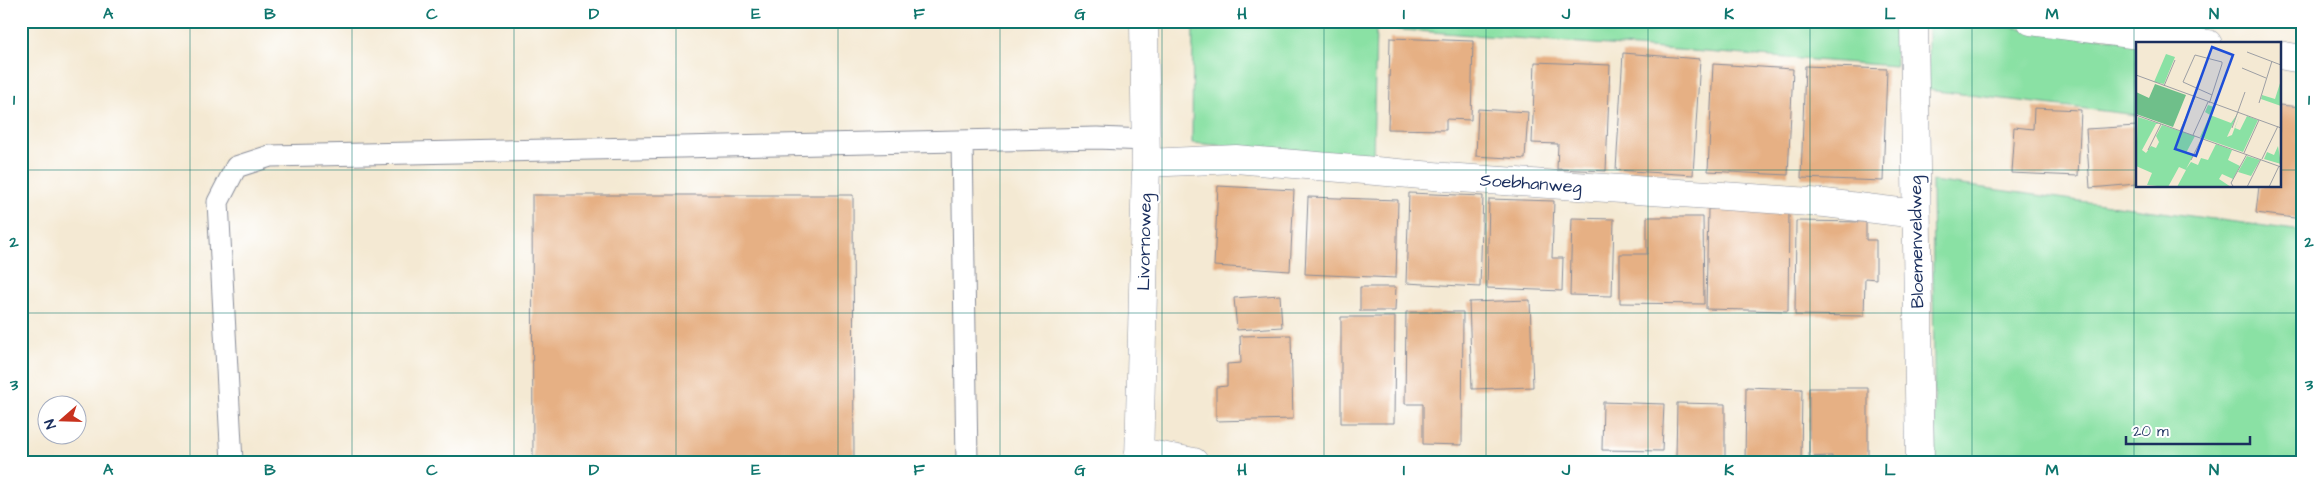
<svg xmlns="http://www.w3.org/2000/svg" width="2323" height="483" font-family="'Architects Daughter',sans-serif">
  <rect width="100%" height="100%" fill="#fff"/>
  <filter id="ink" filterUnits="userSpaceOnUse"><feTurbulence type="fractalNoise" baseFrequency=".02" numOctaves="2"/><feDisplacementMap in="SourceGraphic" scale="10" xChannelSelector="R" yChannelSelector="G"/><feConvolveMatrix kernelMatrix="1 2 1 2 8 2 1 2 1" color-interpolation-filters="sRGB"/></filter>
  <filter id="wash" filterUnits="userSpaceOnUse"><feTurbulence type="fractalNoise" baseFrequency=".0096" numOctaves="4" result="noise"/><feDisplacementMap in="SourceGraphic" scale="20" xChannelSelector="R" yChannelSelector="G"/><feGaussianBlur stdDeviation="1.12" result="paint"/><feColorMatrix in="noise" values="0 0 0 0 0 0 0 0 0 0 0 0 0 0 0 0 0 1.4 0 .05"/><feComposite in="paint" operator="in"/></filter>
  <g filter="url(#wash)">
    <rect width="100%" height="100%" fill="#f4e9d3"/>
    <!-- grass -->
    <path fill="#8ae1a4" stroke="#528881" d="M 1193,21 L 1248,21 L 1375,28 L 1376,21 L 1895,21 L 1896,66 L 1376,28 L 1373,158 L 1192,143 Z
      M 1928,21 L 1959,21 L 2141,42 L 2137,44 L 2137,115 L 1928,90 Z
      M 1932,181 L 2302,231 L 2302,462 L 1935,462 Z"/>
    <g id="blocks">
      <!-- building -->
      <path fill="#e6b084" d="M 1390,38 L 1473,41 L 1471,120 L 1446,119 L 1446,130 L 1388,129 Z
        M 1623,53 L 1700,59 L 1693,175 L 1616,170 Z
        M 1535,62 L 1610,65 L 1606,171 L 1557,169 L 1558,144 L 1532,143 Z
        M 1713,64 L 1793,69 L 1788,175 L 1708,171 Z
        M 1805,66 L 1887,69 L 1883,181 L 1801,178 Z
        M 2279,105 L 2302,107 L 2302,219 L 2256,213 L 2259,186 L 2279,186 Z
        M 2034,108 L 2081,110 L 2078,176 L 2011,173 L 2014,127 L 2033,129 Z
        M 1478,109 L 1528,112 L 1525,159 L 1476,156 Z
        M 2137,126 L 2137,184 L 2090,188 L 2086,129 Z
        M 1218,186 L 1294,190 L 1290,271 L 1214,266 Z
        M 1409,193 L 1483,196 L 1480,287 L 1406,283 Z
        M 532,195 L 853,195 L 854,462 L 533,462 Z
        M 1308,197 L 1398,200 L 1396,278 L 1305,274 Z
        M 1489,199 L 1554,201 L 1552,258 L 1563,258 L 1562,291 L 1487,288 Z
        M 1708,209 L 1789,210 L 1788,311 L 1706,309 Z
        M 1647,217 L 1703,217 L 1704,304 L 1620,303 L 1620,254 L 1647,254 Z
        M 1572,218 L 1614,219 L 1612,296 L 1570,295 Z
        M 1796,221 L 1866,222 L 1866,240 L 1876,240 L 1876,279 L 1865,278 L 1864,316 L 1795,315 Z
        M 1360,287 L 1396,287 L 1395,311 L 1360,311 Z
        M 1280,295 L 1282,327 L 1237,330 L 1234,298 Z
        M 1530,300 L 1533,387 L 1472,389 L 1469,302 Z
        M 1406,312 L 1463,312 L 1462,445 L 1423,444 L 1423,404 L 1405,404 Z
        M 1341,317 L 1395,317 L 1394,423 L 1341,423 Z
        M 1291,335 L 1293,419 L 1216,421 L 1216,387 L 1227,386 L 1227,364 L 1241,363 L 1240,336 Z
        M 1746,387 L 1802,389 L 1801,462 L 1745,462 Z
        M 1809,388 L 1868,388 L 1868,462 L 1832,462 L 1832,456 L 1809,457 Z
        M 1603,402 L 1664,404 L 1662,451 L 1602,450 Z
        M 1677,403 L 1725,404 L 1725,458 L 1676,457 Z"/>
    </g>
  </g>
  <g filter="url(#ink)">
    <use href="#blocks" fill-opacity="0" stroke="#888c98" stroke-width="1"/>
    <g fill="none" stroke-linecap="round" stroke-linejoin="round">
      <defs>
        <path id="lane" d="M 962,141 L 967,462
          M 232,462 L 218,202 L 236,167 L 270,156 L 1097,138 L 1146,140"/>
        <path id="street" d="M 1914,21 L 1920,462
          M 2031,21 L 2208,44
          M 2279,55 L 2302,59
          M 1146,163 L 1236,159 L 1445,177 L 1825,203 L 1916,214
          M 1139,452 L 1194,462
          M 1139,462 L 1146,163 L 1144,21"/>
      </defs>
      <!-- lane casing -->
      <use href="#lane" stroke="#888c98" stroke-width="23"/>
      <!-- street casing -->
      <use href="#street" stroke="#888c98" stroke-width="29"/>
      <!-- lane -->
      <use href="#lane" stroke="#fff" stroke-width="21"/>
      <!-- street -->
      <use href="#street" stroke="#fff" stroke-width="28"/>
    </g>
  </g>
  <!-- grid -->
  <path fill="none" stroke="#0f766e" stroke-width="1" stroke-opacity="0.55" d="M 190,21 L 190,462M 352,21 L 352,462M 514,21 L 514,462M 676,21 L 676,462M 838,21 L 838,462M 1000,21 L 1000,462M 1162,21 L 1162,462M 1324,21 L 1324,462M 1486,21 L 1486,462M 1648,21 L 1648,462M 1810,21 L 1810,462M 1972,21 L 1972,462M 2134,21 L 2134,462M 21,170 L 2137,170M 2279,170 L 2302,170M 21,313 L 2302,313"/>
  <g text-anchor="middle" stroke-width="4" stroke-linejoin="round" paint-order="stroke">
    <!-- street labels -->
    <g font-size="18" fill="#1b2f5e" stroke="#fff">
      <text transform="translate(1531 183) rotate(4)" y="6">Soebhanweg</text>
      <text transform="translate(1144 242) rotate(-89)" y="6">Livornoweg</text>
      <text transform="translate(1916 242) rotate(-91)" y="6">Bloemenveldweg</text>
    </g>
  </g>
  <!-- overview -->
  <g transform="translate(2136 42)">
    <rect width="145" height="145" fill="#f4e9d3"/>
    <path d="M 30,12 L 39,15 L 28,42 L 18,40 ZM 145,38 L 145,64 L 125,57 L 126,53 L 139,57 ZM 72,63 L 78,65 L 74,73 L 95,81 L 102,71 L 91,95 L 96,93 L 104,72 L 99,86 L 104,88 L 111,74 L 122,78 L 107,110 L 64,95 L 74,73 L 69,70 ZM 2,75 L 24,82 L 20,82 L 6,108 L 10,111 L 15,104 L 20,106 L 23,100 L 20,94 L 26,83 L 59,94 L 50,111 L 57,114 L 50,127 L 55,120 L 62,123 L 65,116 L 72,118 L 80,102 L 96,108 L 92,118 L 104,124 L 97,137 L 86,132 L 83,137 L 95,145 L 41,145 L 50,128 L 43,125 L 32,145 L 11,143 L 16,131 L 0,124 ZM 142,104 L 145,122 L 128,117 L 131,110 L 138,113 ZM 111,114 L 124,118 L 115,134 L 102,130 Z" fill="#8ae1a4"/>
    <path d="M 19,42 L 50,53 L 37,85 L 0,72 L 0,50 L 13,56 Z" fill="#6fbf8a"/>
    <path fill="none" stroke="#9d9fa4" stroke-width="1" d="M 111,10 L 145,23M 106,26 L 130,36M 0,33 L 145,86M 28,44 L 39,18M 73,61 L 74,59 L 86,22 L 86,20 L 59,13 L 47,40 L 76,53M 123,61 L 136,19M 0,73 L 145,125M 96,86 L 109,50M 44,89 L 59,55M 57,93 L 72,60M 12,108 L 25,82M 108,111 L 123,78M 126,117 L 142,84M 55,118 L 66,96M 97,144 L 95,141 L 111,112M 111,145 L 125,117M 133,145 L 143,124"/>
    <path fill="#1d4ed8" fill-opacity="0.15" stroke="#1d4ed8" stroke-width="2.5" d="M 76,5 L 97,13 L 60,114 L 39,107 Z"/>
    <rect width="145" height="145" fill="none" stroke="#1b2f5e" stroke-width="2.5"/>
  </g>
  <!-- margin -->
  <rect width="2323" height="483" fill="none" stroke="#fff" stroke-width="55"/>
  <!-- north arrow -->
  <g transform="translate(62 420) rotate(250)"><circle r="24" fill="#ffffff" stroke="#a4acbf"/>
  <path d="M0-4L9 19L0 12L-9 19Z" fill="#c8321e"/>
  <text y="-8" font-size="14" font-weight="bold" text-anchor="middle" fill="#1b2f5e">N</text>
  </g>
  <!-- scale -->
  <path d="M2126 436v8h124v-8" fill="none" stroke="#1b2f5e" stroke-width="2.5"/>
  <text x="2133" y="436" font-size="15" fill="#1b2f5e" stroke="#ffffff" stroke-width="4" paint-order="stroke">20 m</text>
  <rect x="28" y="28" width="2268" height="428" fill="none" stroke="#0f766e" stroke-width="2"/>
  <g font-size="16" text-anchor="middle" font-weight="bold" fill="#0f766e">
    <text x="108" y="19">A</text>
    <text x="270" y="19">B</text>
    <text x="432" y="19">C</text>
    <text x="594" y="19">D</text>
    <text x="756" y="19">E</text>
    <text x="919" y="19">F</text>
    <text x="1080" y="19">G</text>
    <text x="1242" y="19">H</text>
    <text x="1404" y="19">I</text>
    <text x="1566" y="19">J</text>
    <text x="1729" y="19">K</text>
    <text x="1890" y="19">L</text>
    <text x="2052" y="19">M</text>
    <text x="2214" y="19">N</text>
    <text x="14" y="105">1</text>
    <text x="2309" y="105">1</text>
    <text x="14" y="247">2</text>
    <text x="2309" y="247">2</text>
    <text x="14" y="390">3</text>
    <text x="2309" y="390">3</text>
    <text x="108" y="475">A</text>
    <text x="270" y="475">B</text>
    <text x="432" y="475">C</text>
    <text x="594" y="475">D</text>
    <text x="756" y="475">E</text>
    <text x="919" y="475">F</text>
    <text x="1080" y="475">G</text>
    <text x="1242" y="475">H</text>
    <text x="1404" y="475">I</text>
    <text x="1566" y="475">J</text>
    <text x="1729" y="475">K</text>
    <text x="1890" y="475">L</text>
    <text x="2052" y="475">M</text>
    <text x="2214" y="475">N</text>
  </g>
</svg>
